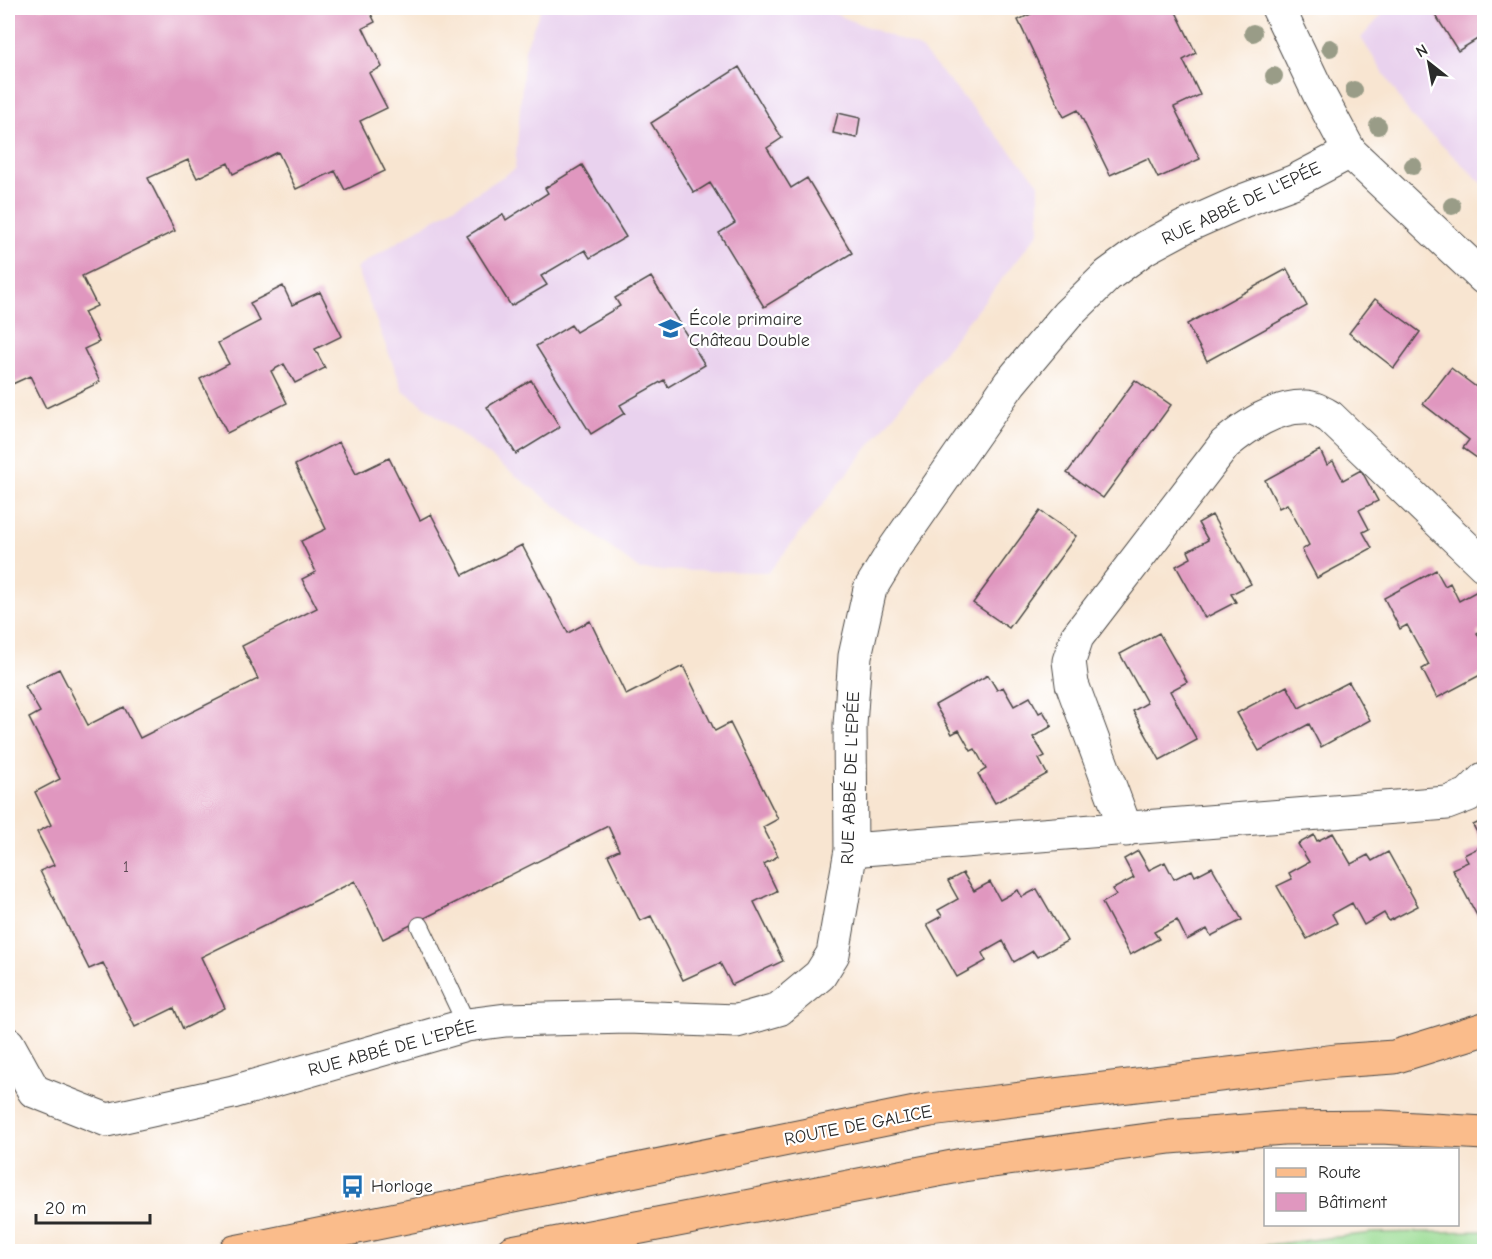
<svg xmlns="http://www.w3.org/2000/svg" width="1492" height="1259" font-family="'Comic Neue',sans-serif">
  <rect width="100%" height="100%" fill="#fff"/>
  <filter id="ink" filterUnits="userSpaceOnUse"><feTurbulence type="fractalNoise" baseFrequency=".0167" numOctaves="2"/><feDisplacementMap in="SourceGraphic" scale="12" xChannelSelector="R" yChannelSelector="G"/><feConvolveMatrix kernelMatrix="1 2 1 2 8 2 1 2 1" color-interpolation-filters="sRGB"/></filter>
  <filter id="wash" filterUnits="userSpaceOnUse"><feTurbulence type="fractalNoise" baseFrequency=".008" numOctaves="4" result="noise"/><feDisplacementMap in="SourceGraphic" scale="24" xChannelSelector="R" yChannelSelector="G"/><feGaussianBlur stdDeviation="1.35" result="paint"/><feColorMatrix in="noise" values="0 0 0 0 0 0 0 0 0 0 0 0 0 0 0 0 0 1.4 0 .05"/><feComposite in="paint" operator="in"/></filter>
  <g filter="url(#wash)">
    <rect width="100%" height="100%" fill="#f8e5d1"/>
    <!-- built -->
    <path fill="#e9d2ee" d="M 541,8 L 820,8 L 920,48 L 1039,183 L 1039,232 L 769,572 L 640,570 L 403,390 L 356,268 L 515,169 L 525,49 Z
      M 1388,8 L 1484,8 L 1484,185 L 1411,116 L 1361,38 Z"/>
    <!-- green -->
    <path fill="#9adc93" stroke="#62845f" stroke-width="1.5" d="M 1484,1231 L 1484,1251 L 1216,1251 L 1372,1233 Z"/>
    <g id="blocks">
      <!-- building -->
      <path fill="#e097bf" d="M 15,8 L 368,8 L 375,22 L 363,28 L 382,67 L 369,73 L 387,108 L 360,121 L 385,171 L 345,190 L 335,171 L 296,189 L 278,152 L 233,174 L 228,163 L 197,178 L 188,160 L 148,178 L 175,231 L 82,276 L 97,306 L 84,312 L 99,342 L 84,349 L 100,382 L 46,408 L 30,376 L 8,386 L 8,11 Z
        M 1028,8 L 1174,8 L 1196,53 L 1183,60 L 1200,95 L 1174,107 L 1200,159 L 1158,178 L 1148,158 L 1110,175 L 1078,110 L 1064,117 L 1018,20 L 1031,14 Z
        M 1431,8 L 1484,8 L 1484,35 L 1458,51 Z
        M 739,67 L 782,138 L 767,148 L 791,188 L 807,178 L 852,253 L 764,307 L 719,233 L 735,223 L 710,183 L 694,193 L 651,123 Z
        M 838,113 L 860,118 L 857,138 L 833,133 Z
        M 582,165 L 626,237 L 590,258 L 585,250 L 541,276 L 547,285 L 511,306 L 467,236 L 503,214 L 506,220 L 548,193 L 545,188 Z
        M 1287,269 L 1307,306 L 1207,361 L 1187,324 Z
        M 651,277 L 705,365 L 668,387 L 664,380 L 620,405 L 625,413 L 591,434 L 536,346 L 571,325 L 576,332 L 620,306 L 615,298 Z
        M 283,286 L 292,305 L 320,292 L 342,336 L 315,349 L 325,368 L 295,383 L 284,364 L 271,371 L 287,403 L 227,433 L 200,379 L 229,364 L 218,343 L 260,321 L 250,303 Z
        M 1375,299 L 1420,332 L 1394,368 L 1349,333 Z
        M 1451,368 L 1484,393 L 1484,463 L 1463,448 L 1469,440 L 1423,404 Z
        M 531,380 L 560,427 L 516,454 L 487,407 Z
        M 1135,380 L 1171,405 L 1103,498 L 1067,473 Z
        M 339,442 L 356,474 L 389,458 L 420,520 L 431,514 L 463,575 L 522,545 L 568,633 L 590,621 L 626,695 L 683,666 L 715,731 L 730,723 L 778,819 L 763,827 L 778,856 L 764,864 L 777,891 L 754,902 L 783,961 L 732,985 L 720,963 L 683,980 L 651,916 L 640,921 L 608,855 L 619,850 L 608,826 L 383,939 L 355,881 L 201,957 L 225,1008 L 183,1029 L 174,1008 L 135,1027 L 103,963 L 89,969 L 40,871 L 54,865 L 37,832 L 51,825 L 35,792 L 60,779 L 29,718 L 40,712 L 25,686 L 59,669 L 88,725 L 124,707 L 140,738 L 258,679 L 242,646 L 317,608 L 302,579 L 316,572 L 301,541 L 326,529 L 295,465 Z
        M 1320,450 L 1327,465 L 1333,461 L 1343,480 L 1361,470 L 1378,501 L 1359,510 L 1369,529 L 1363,532 L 1372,548 L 1317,578 L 1302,550 L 1309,545 L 1298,524 L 1287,504 L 1279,508 L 1265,480 Z
        M 1040,511 L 1076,536 L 1009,628 L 973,603 Z
        M 1212,515 L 1251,584 L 1231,594 L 1236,602 L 1205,618 L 1176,566 L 1191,558 L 1188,551 L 1208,540 L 1198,523 Z
        M 1436,570 L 1445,586 L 1450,583 L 1459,601 L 1479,590 L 1484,600 L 1484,629 L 1477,633 L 1484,647 L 1484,656 L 1483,657 L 1484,673 L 1437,698 L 1422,669 L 1429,665 L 1407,625 L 1400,629 L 1384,598 Z
        M 1159,633 L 1187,682 L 1170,691 L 1197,740 L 1160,760 L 1133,711 L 1147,703 L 1120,654 Z
        M 988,675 L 997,690 L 1003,687 L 1014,706 L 1030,697 L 1039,713 L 1043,711 L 1052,726 L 1033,737 L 1045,756 L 1039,759 L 1047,774 L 995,803 L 978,774 L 986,769 L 975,749 L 971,751 L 959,730 L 952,734 L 935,705 Z
        M 1349,682 L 1370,720 L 1321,747 L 1309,724 L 1259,751 L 1237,713 L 1287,686 L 1299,708 Z
        M 1484,820 L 1484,921 L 1481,923 L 1452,869 L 1468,862 L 1464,855 L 1484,845 L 1473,825 Z
        M 1333,833 L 1351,864 L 1368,855 L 1372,861 L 1388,852 L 1418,906 L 1389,921 L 1384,913 L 1364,925 L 1352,903 L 1332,914 L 1337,923 L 1307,939 L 1277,886 L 1292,879 L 1289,873 L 1309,862 L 1298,844 L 1314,835 L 1317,841 Z
        M 1138,851 L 1149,870 L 1165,862 L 1174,879 L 1192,870 L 1195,876 L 1212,867 L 1242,920 L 1211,936 L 1207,929 L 1187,940 L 1177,920 L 1154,932 L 1159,939 L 1130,955 L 1102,903 L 1116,895 L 1113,889 L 1134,878 L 1124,859 Z
        M 963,873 L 974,891 L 990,882 L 1000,900 L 1018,890 L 1022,897 L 1037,889 L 1067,941 L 1037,957 L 1033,951 L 1014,962 L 1003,941 L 982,953 L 986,961 L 957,977 L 927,924 L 942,916 L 938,910 L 958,899 L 948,881 Z"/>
    </g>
  </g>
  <g filter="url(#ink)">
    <use href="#blocks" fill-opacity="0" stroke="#4a4744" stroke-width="1.5"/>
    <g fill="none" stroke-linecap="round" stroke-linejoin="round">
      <defs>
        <path id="service" d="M 420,926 L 467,1025"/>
        <path id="minor" d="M 1126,830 L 1072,684 L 1069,661 L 1077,637 L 1225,444 C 1247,426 1274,407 1304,407 C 1312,406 1323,413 1330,417 L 1484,565
          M 851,850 L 1447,803 L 1468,795 L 1484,779
          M 8,1044 L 34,1091 L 107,1120 L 233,1092 L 467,1025 L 506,1020 L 628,1017 L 737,1021 L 779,1009 L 820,975 L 833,954 L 851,850 L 850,725 L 855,656 L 870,589 L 895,548 L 1010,383 L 1067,315 L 1108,275 L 1145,248 L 1184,227 L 1245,200 L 1293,182 L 1350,152"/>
        <path id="tertiary" d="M 1278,8 L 1320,96 L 1350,152 L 1484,278"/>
        <path id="primary" d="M 235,1252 L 930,1110 L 1336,1061 L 1394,1057 L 1484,1029
          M 512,1252 L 963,1165 L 1170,1137 L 1283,1128 L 1381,1127 L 1484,1133"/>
      </defs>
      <!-- service casing -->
      <use href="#service" stroke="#4a4744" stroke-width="20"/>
      <!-- minor casing -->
      <use href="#minor" stroke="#4a4744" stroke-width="35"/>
      <!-- tertiary casing -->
      <use href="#tertiary" stroke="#4a4744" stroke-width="35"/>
      <!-- primary casing -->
      <use href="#primary" stroke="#4a4744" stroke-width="35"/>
      <!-- service -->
      <use href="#service" stroke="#fff" stroke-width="18"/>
      <!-- minor -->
      <use href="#minor" stroke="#fff" stroke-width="33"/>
      <!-- tertiary -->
      <use href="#tertiary" stroke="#fff" stroke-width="33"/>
      <!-- primary -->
      <use href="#primary" stroke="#fabc8b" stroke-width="33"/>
    </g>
    <!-- trees -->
    <g fill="#999c87">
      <circle cx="1253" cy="33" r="9"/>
      <circle cx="1330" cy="48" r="9"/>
      <circle cx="1274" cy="76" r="9"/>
      <circle cx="1354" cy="90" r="9"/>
      <circle cx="1378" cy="126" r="9"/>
      <circle cx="1413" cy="166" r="9"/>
      <circle cx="1452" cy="206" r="9"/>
    </g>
  </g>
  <!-- icons -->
  <defs>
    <symbol id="school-bare" viewBox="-9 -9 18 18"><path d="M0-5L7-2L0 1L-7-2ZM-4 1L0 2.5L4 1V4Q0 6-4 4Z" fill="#1f6fb2" stroke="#fff" stroke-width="2.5" paint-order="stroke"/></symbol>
    <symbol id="bus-bare" viewBox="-9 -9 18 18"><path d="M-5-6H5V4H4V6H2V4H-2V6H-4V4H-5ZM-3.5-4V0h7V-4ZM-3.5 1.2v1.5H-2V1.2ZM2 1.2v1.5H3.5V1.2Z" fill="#1f6fb2" stroke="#fff" stroke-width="2.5" paint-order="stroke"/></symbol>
  </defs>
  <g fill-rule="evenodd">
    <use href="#school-bare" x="654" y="312" width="33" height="33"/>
    <use href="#bus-bare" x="336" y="1170" width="33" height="33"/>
  </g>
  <g text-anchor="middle" stroke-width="4.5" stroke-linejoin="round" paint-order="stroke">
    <!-- number labels -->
    <g font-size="15" fill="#584650">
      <text x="126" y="872">1</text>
    </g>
    <!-- street labels -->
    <g font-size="18" fill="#2b2b2b" stroke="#fff">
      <text transform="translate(1241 203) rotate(-25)" y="6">RUE ABBÉ DE L'EPÉE</text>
      <text transform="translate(850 778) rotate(-88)" y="6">RUE ABBÉ DE L'EPÉE</text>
      <text transform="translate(392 1048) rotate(-15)" y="6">RUE ABBÉ DE L'EPÉE</text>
      <text transform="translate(858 1125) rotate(-11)" y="6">ROUTE DE GALICE</text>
    </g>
    <!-- poi labels -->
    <g font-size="18" fill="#2b2b2b" stroke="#fff" text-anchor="start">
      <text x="689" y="325">École primaire<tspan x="689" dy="21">Château Double</tspan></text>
      <text x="371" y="1192">Horloge</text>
    </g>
  </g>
  <!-- margin -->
  <rect width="1492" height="1259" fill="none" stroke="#fff" stroke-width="30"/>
  <!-- legend -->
  <rect x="1264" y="1148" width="195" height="78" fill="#ffffff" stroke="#aaaaaa" stroke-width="1.5"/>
  <rect x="1276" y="1168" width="30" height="9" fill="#fabc8b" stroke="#aaaaaa" stroke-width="1.5"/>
  <text x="1318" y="1178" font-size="18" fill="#2b2b2b">Route</text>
  <rect x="1276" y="1193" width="30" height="18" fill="#e097bf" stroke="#aaaaaa" stroke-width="1.5"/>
  <text x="1318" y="1208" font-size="18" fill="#2b2b2b">Bâtiment</text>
  <!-- north arrow -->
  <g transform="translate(1429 63) rotate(329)" stroke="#ffffff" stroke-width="4.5" paint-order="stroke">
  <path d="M0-4.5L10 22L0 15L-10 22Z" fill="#2b2b2b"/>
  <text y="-9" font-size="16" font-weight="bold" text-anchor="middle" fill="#2b2b2b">N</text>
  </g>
  <!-- scale -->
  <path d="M36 1214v9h114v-9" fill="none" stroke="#2b2b2b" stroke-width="3"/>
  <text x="45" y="1214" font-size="18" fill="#2b2b2b" stroke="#ffffff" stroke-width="4.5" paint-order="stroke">20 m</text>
</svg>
